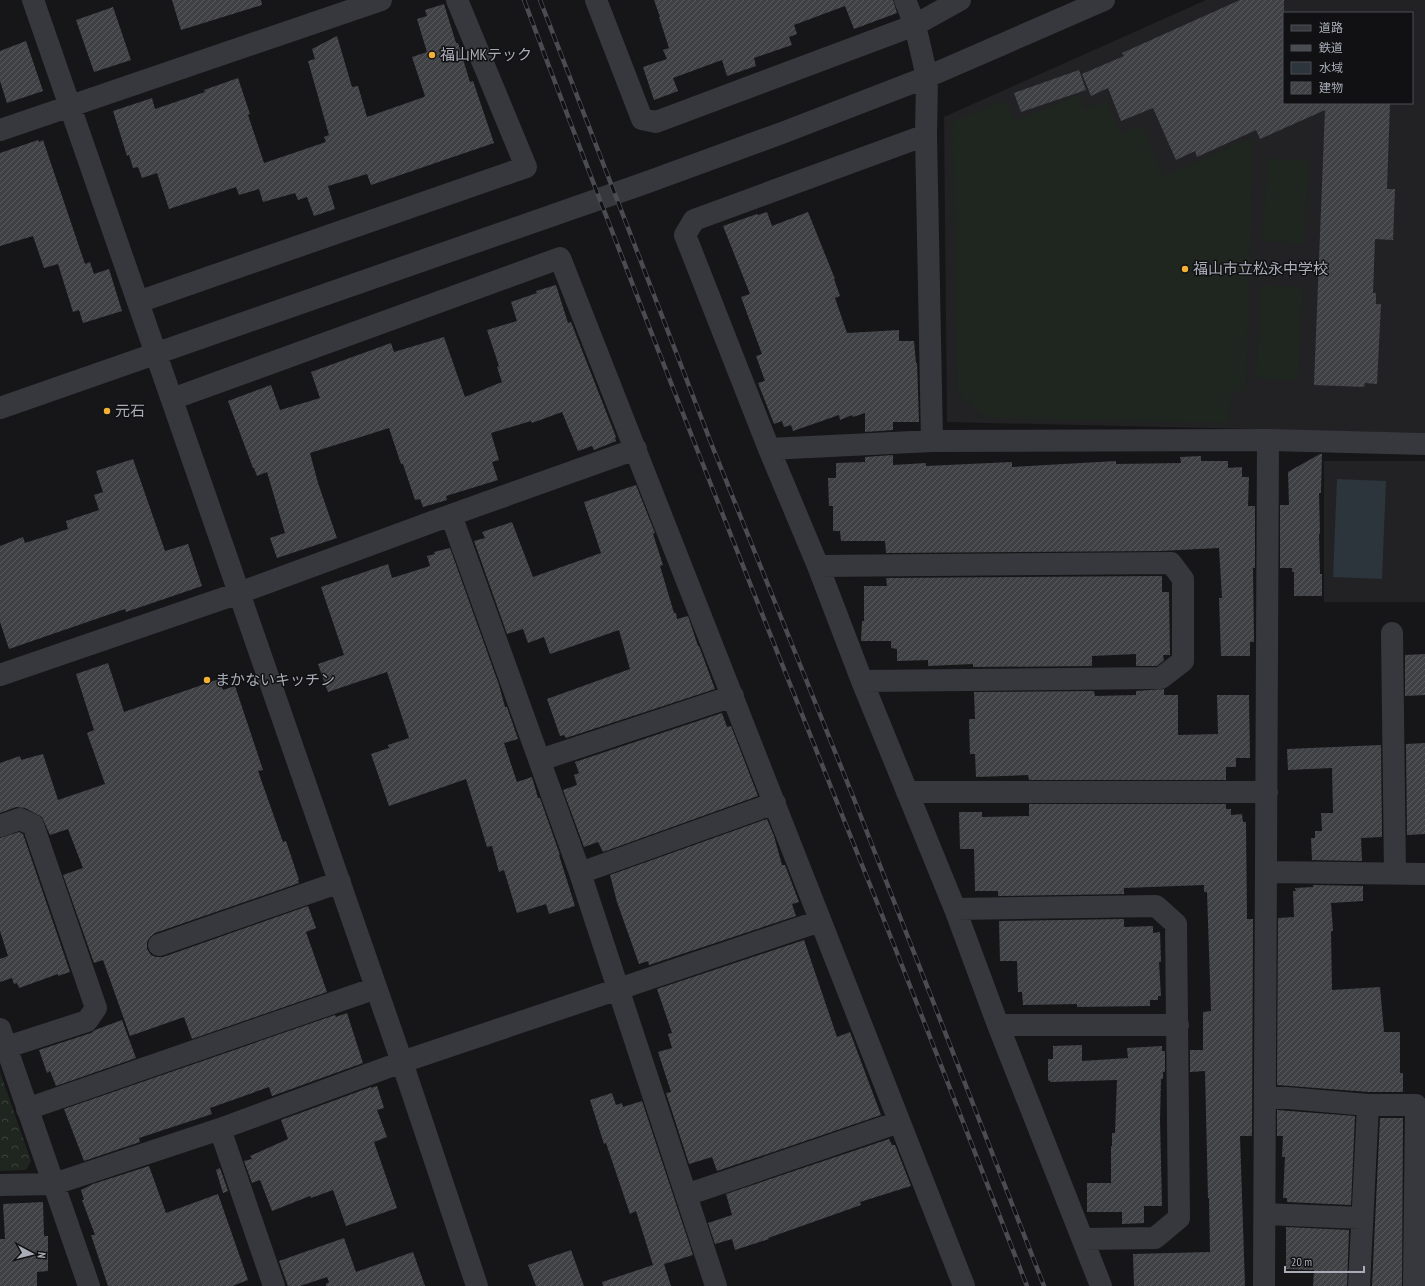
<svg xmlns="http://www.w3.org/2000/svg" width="1425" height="1286" font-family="'PT Sans Narrow','Noto Sans JP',sans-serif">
  <defs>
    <pattern id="park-crowns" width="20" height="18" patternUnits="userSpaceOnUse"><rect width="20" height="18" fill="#1e261f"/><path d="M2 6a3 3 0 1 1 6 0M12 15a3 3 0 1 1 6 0" fill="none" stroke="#3c433d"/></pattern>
    <pattern id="building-hatch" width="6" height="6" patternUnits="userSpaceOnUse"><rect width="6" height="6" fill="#404145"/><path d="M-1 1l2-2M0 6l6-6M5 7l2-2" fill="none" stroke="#595a5e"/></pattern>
  </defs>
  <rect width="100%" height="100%" fill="#161618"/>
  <!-- built -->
  <path fill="#222225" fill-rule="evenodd" d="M 1206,0 L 1425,0 L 1425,433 L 947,422 L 944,117 ZM 1284,13 L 1412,13 L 1412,103 L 1284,103 Z
    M 1324,461 L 1425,461 L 1425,602 L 1324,602 Z"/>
  <!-- park -->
  <path fill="url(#park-crowns)" d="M 0,1072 L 31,1161 L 26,1170 L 0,1171 Z"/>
  <!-- pitch -->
  <path fill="#1e261f" d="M 1079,95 L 1085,109 L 1106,100 L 1121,134 L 1141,125 L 1164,176 L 1253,137 L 1246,392 L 1232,391 L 1229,423 L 985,418 L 958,394 L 952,122 L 1005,100 L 1015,121 Z
    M 1268,158 L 1309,161 L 1303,244 L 1262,241 Z
    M 1261,285 L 1303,287 L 1298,381 L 1256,378 Z"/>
  <!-- water -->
  <path fill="#2c353c" d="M 1337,479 L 1386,481 L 1382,579 L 1333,577 Z"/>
  <!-- building -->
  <path fill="url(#building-hatch)" d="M 172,0 L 261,0 L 262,5 L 181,30 Z
    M 654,0 L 893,0 L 897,13 L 854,29 L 845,6 L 794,25 L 797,34 L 789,37 L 792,45 L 754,58 L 756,66 L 727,76 L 722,60 L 673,78 L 678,91 L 654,100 L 643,67 L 667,59 L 663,50 L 669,48 L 659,17 L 660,17 Z
    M 1240,0 L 1284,0 L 1284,103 L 1390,103 L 1387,189 L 1395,189 L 1393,240 L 1375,239 L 1373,293 L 1376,293 L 1376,304 L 1381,304 L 1377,384 L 1365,383 L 1364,387 L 1314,385 L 1325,110 L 1260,139 L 1256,130 L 1197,157 L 1195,151 L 1176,160 L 1153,108 L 1121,121 L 1108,88 L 1091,96 L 1082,74 L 1124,56 L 1122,53 Z
    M 444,4 L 456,43 L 458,43 L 470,82 L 473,81 L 494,143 L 371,185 L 367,174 L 328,186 L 335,209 L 314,216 L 307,197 L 298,200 L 295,193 L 263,202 L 259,189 L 239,195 L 236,187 L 169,209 L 157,173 L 142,178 L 138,167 L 133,168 L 129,155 L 127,156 L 113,111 L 152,98 L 155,109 L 205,92 L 204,90 L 238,78 L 250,114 L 248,115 L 264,163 L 326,142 L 324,137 L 329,135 L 308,61 L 315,59 L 312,49 L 337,36 L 352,87 L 358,86 L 367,117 L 424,97 L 425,96 L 412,57 L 427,52 L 417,19 L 427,16 L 425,10 Z
    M 113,7 L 131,60 L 94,72 L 76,20 Z
    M 26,41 L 43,91 L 7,103 L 0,81 L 0,51 Z
    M 1079,70 L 1086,90 L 1021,112 L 1014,93 Z
    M 38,140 L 39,142 L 43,140 L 85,264 L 90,262 L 94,274 L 109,269 L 122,311 L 83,323 L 79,310 L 73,312 L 58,264 L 44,268 L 33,236 L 0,246 L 0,153 Z
    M 767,212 L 772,226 L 808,212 L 835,279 L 834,279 L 840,296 L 835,298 L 847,333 L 899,330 L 899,341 L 914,341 L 916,363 L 917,363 L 919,422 L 893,422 L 893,430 L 865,432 L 865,413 L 853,417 L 852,415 L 840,420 L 839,415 L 793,431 L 791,425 L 784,427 L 782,421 L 774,424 L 758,383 L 765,381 L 756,356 L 762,354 L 741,297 L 750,294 L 723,226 L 757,214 L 758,215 Z
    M 556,285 L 568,323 L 571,322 L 616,437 L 615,438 L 616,441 L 594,450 L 592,446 L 578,451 L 562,412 L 532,423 L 531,421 L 491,433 L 499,460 L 492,462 L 498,480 L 446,496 L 447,500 L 423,507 L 420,499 L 415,500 L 403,464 L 401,464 L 389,428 L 310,453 L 318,483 L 337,538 L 277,558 L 270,538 L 285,533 L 267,472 L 257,476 L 254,468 L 253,468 L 228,401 L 271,385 L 280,410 L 320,398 L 311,372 L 391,343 L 394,352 L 444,337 L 465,397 L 502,382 L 497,367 L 499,366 L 487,330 L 517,321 L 511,302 L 537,293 L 536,291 Z
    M 1320,454 L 1322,454 L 1321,493 L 1319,493 L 1320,534 L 1319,534 L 1320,574 L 1322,574 L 1322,596 L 1294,596 L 1294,572 L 1292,572 L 1292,568 L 1280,568 L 1280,505 L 1289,505 L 1288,472 Z
    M 893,455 L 893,465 L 926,463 L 926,466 L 1012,462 L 1012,467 L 1116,461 L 1116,464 L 1181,463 L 1180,457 L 1201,456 L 1201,461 L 1228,461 L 1228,468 L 1242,467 L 1242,477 L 1249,477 L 1248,506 L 1255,506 L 1255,568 L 1253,568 L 1254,642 L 1250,642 L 1250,656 L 1221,656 L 1219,598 L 1222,598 L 1219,548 L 1160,551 L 886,553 L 885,541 L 841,541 L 840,531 L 833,531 L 833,506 L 829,506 L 828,478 L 836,478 L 836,463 L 865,462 L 865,457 Z
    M 133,459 L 165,551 L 188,544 L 202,586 L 126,612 L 125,609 L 9,649 L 0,622 L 0,546 L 23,537 L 25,543 L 68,529 L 66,521 L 99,510 L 94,495 L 103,492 L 96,471 Z
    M 636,485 L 655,533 L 653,534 L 663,565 L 660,566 L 674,613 L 676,613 L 677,619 L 688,616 L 698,646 L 699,646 L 715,689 L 566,738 L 564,735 L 560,736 L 547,699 L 630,669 L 619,630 L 550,654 L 544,637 L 528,643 L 523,629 L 507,634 L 474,541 L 485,538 L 482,532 L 512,522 L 533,577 L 601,553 L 584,502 Z
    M 450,548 L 499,685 L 505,707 L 507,707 L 518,739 L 504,743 L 517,782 L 532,777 L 538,798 L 540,798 L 560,855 L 559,855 L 575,906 L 549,914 L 546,904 L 517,913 L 504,870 L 499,872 L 492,846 L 487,847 L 466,779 L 389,806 L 371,754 L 389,748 L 388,745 L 409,738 L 387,672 L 328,692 L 318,664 L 344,655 L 321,587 L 388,564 L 392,578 L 430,566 L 427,556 L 435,554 L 434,552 Z
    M 1162,576 L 1162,592 L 1169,592 L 1170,655 L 1163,655 L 1164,660 L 1157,666 L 1136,666 L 1136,654 L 1092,656 L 1092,666 L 973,667 L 973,664 L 928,666 L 928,660 L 897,661 L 897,649 L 891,648 L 891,641 L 861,641 L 862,621 L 864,621 L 864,586 L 887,586 L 886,578 Z
    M 1425,654 L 1425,695 L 1405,696 L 1405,655 Z
    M 108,663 L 124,712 L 219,679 L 223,690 L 235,686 L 263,770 L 258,771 L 283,842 L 286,841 L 299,880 L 298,880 L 299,883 L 155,933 L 150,937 L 147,942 L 147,949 L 151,955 L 156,957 L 163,957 L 308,906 L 316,928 L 306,932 L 327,992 L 192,1039 L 184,1017 L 130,1036 L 103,960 L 94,963 L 63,875 L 83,868 L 68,829 L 50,835 L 42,817 L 25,808 L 16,807 L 0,813 L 0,763 L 20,756 L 21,760 L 43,754 L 58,800 L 105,784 L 87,733 L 94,730 L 76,674 Z
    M 1164,689 L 1164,695 L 1178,695 L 1178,735 L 1218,734 L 1217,695 L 1249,695 L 1250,758 L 1236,758 L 1236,767 L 1226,767 L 1226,780 L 1029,780 L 1028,775 L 976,777 L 975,754 L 970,754 L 969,719 L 975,719 L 974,692 L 1094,691 L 1095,696 L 1136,695 L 1136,691 Z
    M 722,713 L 727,727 L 731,726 L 758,796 L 603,852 L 598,842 L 584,847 L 563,790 L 577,785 L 574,775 L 579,773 L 575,762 Z
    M 1425,743 L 1425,834 L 1407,835 L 1406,744 Z
    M 1381,745 L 1382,837 L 1361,838 L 1362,861 L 1312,860 L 1311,838 L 1315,838 L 1315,831 L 1322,831 L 1321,813 L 1333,813 L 1332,768 L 1288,770 L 1287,749 Z
    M 1029,804 L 1226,804 L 1226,809 L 1231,809 L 1231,815 L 1242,814 L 1243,822 L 1246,822 L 1247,919 L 1253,919 L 1252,1136 L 1240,1136 L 1245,1286 L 1134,1286 L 1133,1254 L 1210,1252 L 1209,1198 L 1208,1198 L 1205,1071 L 1190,1072 L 1190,1050 L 1203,1050 L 1203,1012 L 1211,1011 L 1207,892 L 1204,892 L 1204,885 L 1124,888 L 1124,894 L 998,896 L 998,891 L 975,891 L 974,849 L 960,849 L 959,812 L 982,812 L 982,817 L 1029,816 Z
    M 767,819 L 774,836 L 782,865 L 785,865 L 799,902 L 792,904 L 796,916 L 649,965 L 648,961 L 639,964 L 617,902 L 610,875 Z
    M 19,832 L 23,834 L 70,972 L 58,976 L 58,974 L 19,988 L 17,983 L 14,984 L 12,978 L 0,982 L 0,959 L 8,956 L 0,931 L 0,838 Z
    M 1313,885 L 1363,886 L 1363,901 L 1331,903 L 1333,931 L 1331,931 L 1332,990 L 1380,987 L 1384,1032 L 1400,1032 L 1400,1073 L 1403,1073 L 1403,1092 L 1369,1092 L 1277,1085 L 1278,918 L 1294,917 L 1293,891 L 1296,891 L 1295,888 L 1313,887 Z
    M 1124,919 L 1124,927 L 1153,926 L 1153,933 L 1160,932 L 1161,962 L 1159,962 L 1161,996 L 1158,996 L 1158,1000 L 1150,1000 L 1150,1006 L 1077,1007 L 1077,1004 L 1023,1005 L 1022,992 L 1018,992 L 1017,961 L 1000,961 L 999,921 Z
    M 804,940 L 837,1037 L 850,1032 L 881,1115 L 717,1171 L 712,1157 L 689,1164 L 666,1093 L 671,1092 L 658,1052 L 672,1048 L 668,1034 L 672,1033 L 657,989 Z
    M 347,1013 L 363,1063 L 272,1096 L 269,1087 L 210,1108 L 212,1114 L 139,1138 L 140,1142 L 84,1161 L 64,1109 L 335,1015 L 336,1017 Z
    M 122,1020 L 136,1058 L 56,1086 L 50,1071 L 47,1073 L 39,1050 L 91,1033 L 95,1030 Z
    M 1082,1045 L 1082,1061 L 1128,1058 L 1127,1048 L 1162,1046 L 1162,1051 L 1165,1051 L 1165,1072 L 1163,1072 L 1163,1079 L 1161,1079 L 1160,1120 L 1162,1206 L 1144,1206 L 1144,1223 L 1122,1224 L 1122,1212 L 1087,1212 L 1087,1183 L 1111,1183 L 1111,1146 L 1112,1146 L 1112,1133 L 1115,1133 L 1117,1080 L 1050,1082 L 1050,1080 L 1048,1081 L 1048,1059 L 1053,1059 L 1053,1046 Z
    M 377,1086 L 384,1108 L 377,1110 L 387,1137 L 374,1142 L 397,1208 L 346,1226 L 333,1190 L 311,1198 L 310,1196 L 272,1211 L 260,1180 L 252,1183 L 244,1161 L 252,1159 L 250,1156 L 288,1139 L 281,1120 L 371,1087 L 371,1088 Z
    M 612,1093 L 616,1105 L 622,1103 L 623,1107 L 642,1101 L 693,1255 L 664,1264 L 671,1286 L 603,1286 L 602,1282 L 653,1265 L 636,1211 L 630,1214 L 606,1143 L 604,1144 L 590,1100 Z
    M 1277,1110 L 1355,1116 L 1351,1205 L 1287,1202 L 1287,1198 L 1283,1198 L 1285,1157 L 1282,1157 L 1283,1136 L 1277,1136 Z
    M 1380,1118 L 1403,1118 L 1402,1286 L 1372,1286 Z
    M 889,1139 L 892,1145 L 895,1145 L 911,1186 L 860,1202 L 861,1205 L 768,1238 L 769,1239 L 735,1250 L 732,1239 L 715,1244 L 708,1223 L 732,1215 L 726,1194 Z
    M 149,1166 L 166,1213 L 218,1194 L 248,1280 L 232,1286 L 108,1286 L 91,1235 L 95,1235 L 82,1200 L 84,1200 L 81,1190 L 93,1184 Z
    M 220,1168 L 228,1191 L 223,1193 L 216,1170 Z
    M 43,1202 L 44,1236 L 48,1236 L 48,1271 L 37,1272 L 37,1286 L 0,1286 L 0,1239 L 5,1239 L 3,1204 Z
    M 1286,1227 L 1349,1230 L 1347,1286 L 1313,1286 L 1314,1270 L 1286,1269 Z
    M 344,1238 L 356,1272 L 413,1252 L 425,1286 L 326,1286 L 326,1284 L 329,1282 L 327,1277 L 300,1286 L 288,1286 L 279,1261 Z
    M 571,1250 L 584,1286 L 536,1286 L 528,1265 Z"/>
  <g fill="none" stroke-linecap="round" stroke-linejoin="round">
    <!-- minor -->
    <path stroke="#37383d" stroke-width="22" d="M 33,0 L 402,1062 L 477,1286
      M 596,0 L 642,119 L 656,122 L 915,25 L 960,0
      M 905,0 L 915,25 L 927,77 L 926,135 L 932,441
      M 0,130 L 381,0
      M 926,135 L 694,220 L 685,235 L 769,449 L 818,566 L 862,681 L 955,909 L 998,1025 L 1101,1286
      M 138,302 L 526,167 L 457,0
      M 172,399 L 560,258 C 696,600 828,944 964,1286
      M 0,408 L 645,183 L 782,133 L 927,77 L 1104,0
      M 769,449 L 932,441 L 1268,440 L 1425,444
      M 451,515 L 580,873 L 716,1286
      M 818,566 L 1171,563 L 1183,579 L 1183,661 L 1161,678 L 862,681
      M 1392,633 L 1395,873
      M 0,675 L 239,593 L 451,515 L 636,449
      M 540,760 L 733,696
      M 907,792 L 1267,792
      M 0,826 L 20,819 L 33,825 L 96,1008 L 87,1021 L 7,1047
      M 1266,872 L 1425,874
      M 580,873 L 775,803
      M 955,909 L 1156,906 L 1176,924 L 1179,1218 L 1155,1238 L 1083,1239
      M 159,945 L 340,882
      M 998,1025 L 1178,1025
      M 0,1029 L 89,1286
      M 1265,1096 L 1368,1105 L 1359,1286
      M 1368,1105 L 1416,1105 L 1414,1286
      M 27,1109 L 376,988
      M 220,1129 L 274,1286
      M 0,1185 L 54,1184 L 220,1129 L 402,1062 L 820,921
      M 686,1195 L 899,1122
      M 1265,1214 L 1362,1218
      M 1264,1286 L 1268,440"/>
    <defs>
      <path id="rail" d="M 524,0 C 632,288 746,574 860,860 C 917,1001 971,1144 1027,1286
        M 540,0 L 713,448 L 856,804 L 1044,1286"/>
    </defs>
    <!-- rail casing -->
    <use href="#rail" stroke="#4a4c52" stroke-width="4.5"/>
    <!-- rail -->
    <use href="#rail" stroke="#111113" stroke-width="3" stroke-dasharray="9" stroke-linecap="butt"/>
  </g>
  <!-- markers -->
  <g fill="#f2b134" stroke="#111113" stroke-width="1.5">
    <circle cx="432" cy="55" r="4"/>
    <circle cx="1185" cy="269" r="4"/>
    <circle cx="107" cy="411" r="4"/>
    <circle cx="207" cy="680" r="4"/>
  </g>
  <g text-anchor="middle" stroke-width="3" stroke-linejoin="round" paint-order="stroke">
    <!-- poi labels -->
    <g font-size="15" fill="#a8adb8" stroke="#111113" text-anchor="start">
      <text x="440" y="60">福山MKテック</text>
      <text x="1193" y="274">福山市立松永中学校</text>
      <text x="115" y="416">元石</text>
      <text x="215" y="685">まかないキッチン</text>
    </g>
  </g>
  <!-- legend -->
  <rect x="1283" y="12" width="130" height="92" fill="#111113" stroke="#4d4f55"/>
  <rect x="1291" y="25" width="20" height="6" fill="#37383d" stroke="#4d4f55"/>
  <text x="1319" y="32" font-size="12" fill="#a8adb8">道路</text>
  <rect x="1291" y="45" width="20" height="6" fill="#4a4c52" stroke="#4d4f55"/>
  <text x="1319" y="52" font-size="12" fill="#a8adb8">鉄道</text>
  <rect x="1291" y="62" width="20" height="12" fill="#2c353c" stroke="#4d4f55"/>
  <text x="1319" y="72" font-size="12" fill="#a8adb8">水域</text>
  <rect x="1291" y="82" width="20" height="12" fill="url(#building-hatch)" stroke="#4d4f55"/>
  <text x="1319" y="92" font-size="12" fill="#a8adb8">建物</text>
  <!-- north arrow -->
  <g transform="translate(32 1254) rotate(97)" stroke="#111113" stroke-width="3" paint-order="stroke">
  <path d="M0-3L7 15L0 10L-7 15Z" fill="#a8adb8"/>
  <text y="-6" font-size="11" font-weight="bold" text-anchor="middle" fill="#a8adb8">N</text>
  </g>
  <!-- scale -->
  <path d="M1285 1266v6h79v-6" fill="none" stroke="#a8adb8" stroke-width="2"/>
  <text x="1291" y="1266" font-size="12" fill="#a8adb8" stroke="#111113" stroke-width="3" paint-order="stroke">20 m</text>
</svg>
